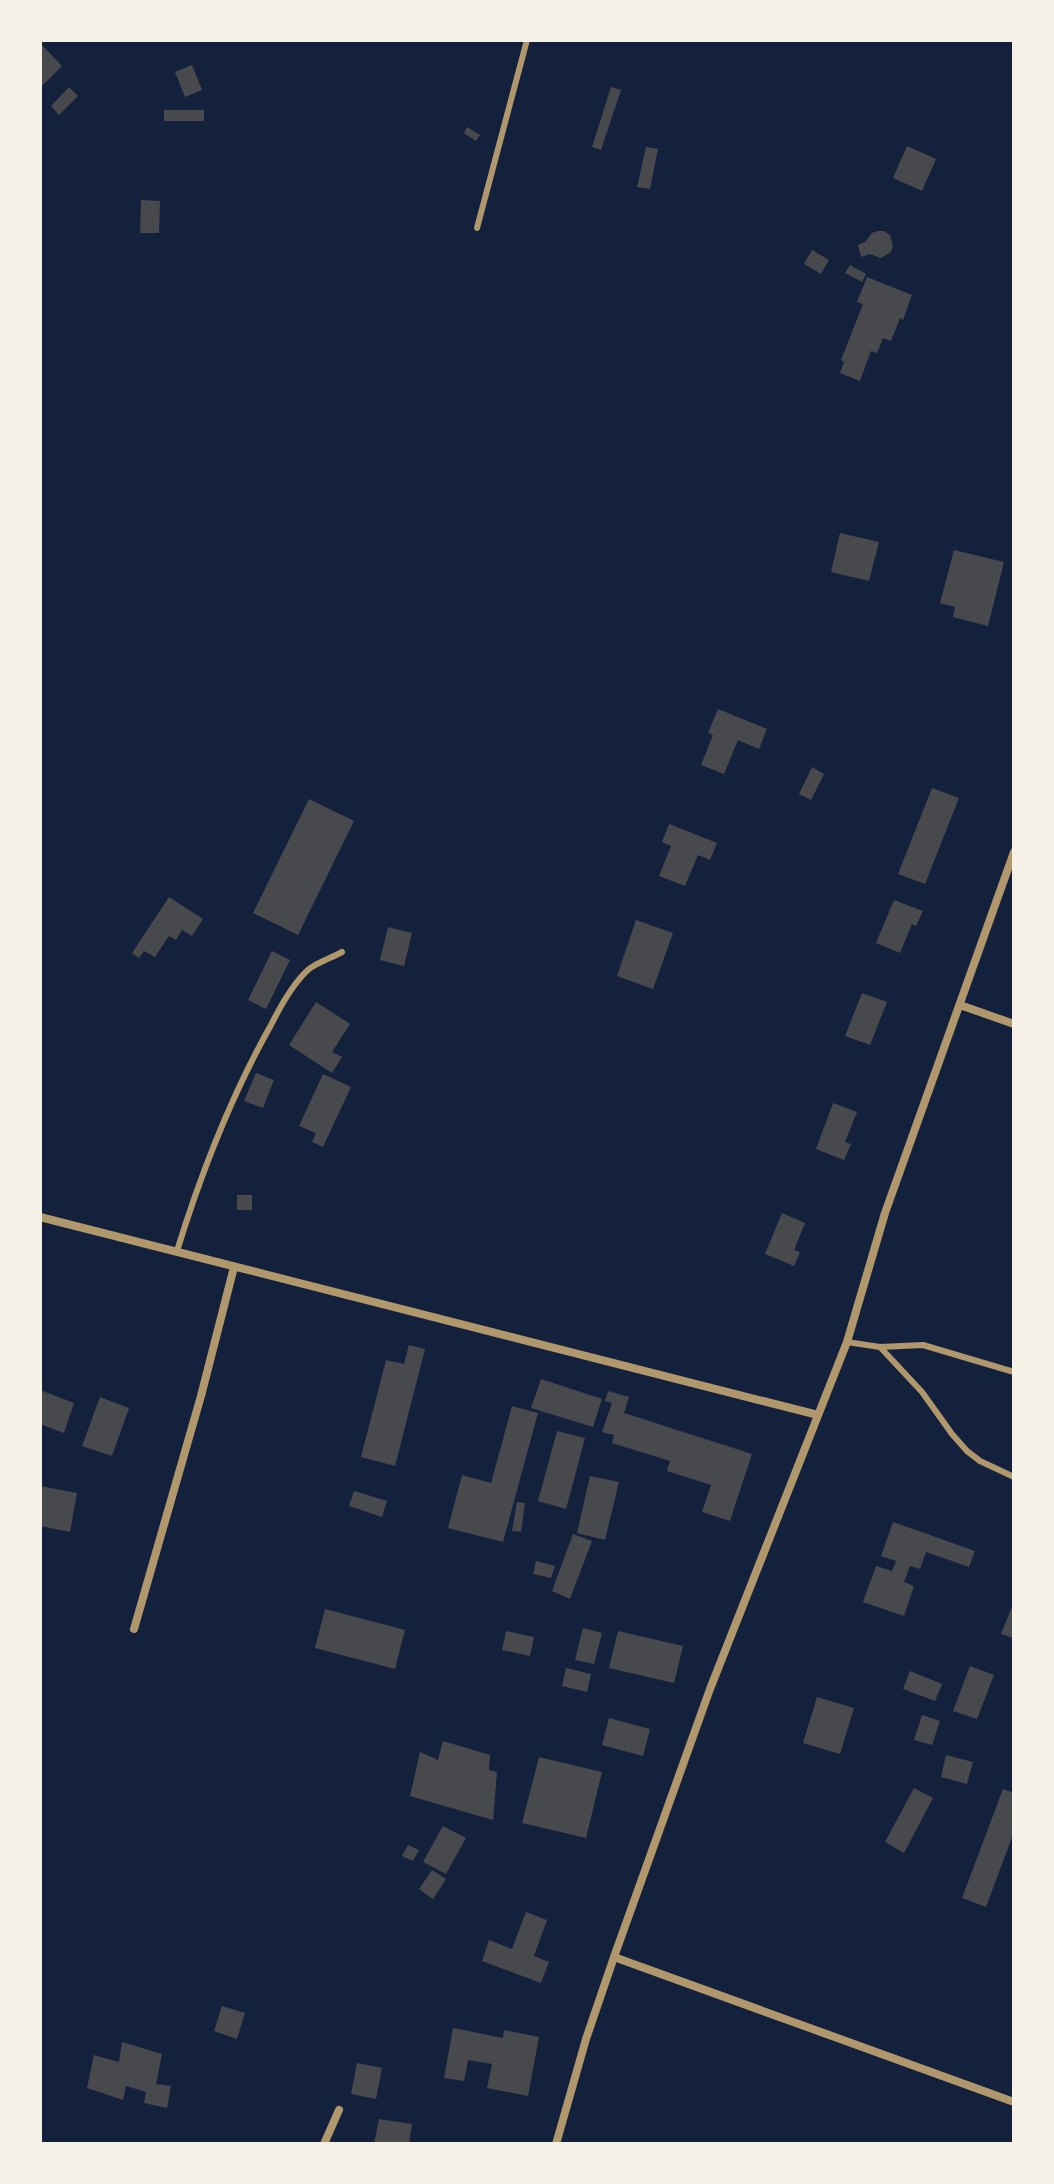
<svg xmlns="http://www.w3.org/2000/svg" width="1054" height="2184" font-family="'Titillium Web',sans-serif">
  <rect width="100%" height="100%" fill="#14213d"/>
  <!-- building -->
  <path fill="#48494c" d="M 40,43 L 62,66 L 43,85 L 40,82 Z
    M 192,65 L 202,90 L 185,97 L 175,72 Z
    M 69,87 L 78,96 L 59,115 L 51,106 Z
    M 611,87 L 621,90 L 601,150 L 592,147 Z
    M 164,110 L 204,110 L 204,121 L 164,121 Z
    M 467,127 L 480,135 L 476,141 L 464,133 Z
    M 907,146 L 936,159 L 922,191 L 893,178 Z
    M 646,147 L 658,149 L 650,189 L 637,187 Z
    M 141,200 L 160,201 L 159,233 L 140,233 Z
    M 878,231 L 884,231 L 890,235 L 893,246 L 891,252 L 881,258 L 870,254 L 861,257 L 858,245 L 865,242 L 872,233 Z
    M 812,250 L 829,260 L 821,274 L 804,264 Z
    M 850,265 L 866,274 L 862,282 L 845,273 Z
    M 867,277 L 912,295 L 903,320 L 900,318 L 891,341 L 883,338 L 877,353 L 871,351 L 860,381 L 840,373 L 844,362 L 841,360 L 863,304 L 857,302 Z
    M 840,533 L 879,542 L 869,581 L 831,572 Z
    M 954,550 L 1004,562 L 988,626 L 953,617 L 955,607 L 940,603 Z
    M 718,709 L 767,729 L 759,749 L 738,740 L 724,774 L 701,765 L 713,735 L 708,733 Z
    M 812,767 L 824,774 L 811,800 L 799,794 Z
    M 932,788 L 959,798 L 925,884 L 898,874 Z
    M 309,799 L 354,821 L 298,935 L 253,913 Z
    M 669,824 L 717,843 L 710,860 L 698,855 L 685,886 L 659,876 L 671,846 L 662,842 Z
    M 169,897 L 203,919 L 192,936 L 182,930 L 176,940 L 169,936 L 155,957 L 144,951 L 139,958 L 132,953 Z
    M 894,900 L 923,911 L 916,926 L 912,924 L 900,953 L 876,943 Z
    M 636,920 L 673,933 L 653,989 L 617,976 Z
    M 388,927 L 412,933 L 404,966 L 380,960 Z
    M 272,951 L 290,960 L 266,1009 L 248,1000 Z
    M 862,993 L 887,1002 L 870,1045 L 845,1036 Z
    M 316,1002 L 350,1024 L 332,1052 L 342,1057 L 332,1073 L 289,1045 Z
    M 256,1073 L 274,1080 L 263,1108 L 244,1101 Z
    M 323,1074 L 351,1087 L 323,1147 L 312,1142 L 316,1133 L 299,1126 Z
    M 833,1103 L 857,1112 L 845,1142 L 851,1144 L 844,1160 L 816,1149 Z
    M 237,1195 L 252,1195 L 252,1210 L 237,1210 Z
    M 782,1213 L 805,1223 L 794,1250 L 800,1252 L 794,1266 L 765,1254 Z
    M 409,1345 L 425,1349 L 395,1466 L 361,1457 L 386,1360 L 404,1364 Z
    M 541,1379 L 602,1399 L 593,1427 L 531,1408 Z
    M 40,1390 L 74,1403 L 64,1433 L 40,1424 Z
    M 608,1391 L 629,1397 L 624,1413 L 752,1454 L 730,1521 L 702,1512 L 711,1485 L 667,1471 L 670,1461 L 612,1443 L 614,1435 L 602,1432 L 612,1403 L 605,1401 Z
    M 100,1397 L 129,1408 L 112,1456 L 82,1446 Z
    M 512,1406 L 538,1413 L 503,1542 L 448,1528 L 462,1475 L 491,1483 Z
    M 557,1431 L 585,1438 L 566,1509 L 538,1501 Z
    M 590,1476 L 619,1482 L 605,1540 L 577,1533 Z
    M 40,1486 L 77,1493 L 70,1532 L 40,1526 Z
    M 354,1491 L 387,1501 L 382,1517 L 349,1506 Z
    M 517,1502 L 525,1503 L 521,1532 L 512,1531 Z
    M 893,1522 L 975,1551 L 969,1567 L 926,1552 L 920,1569 L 910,1566 L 904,1582 L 914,1586 L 904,1616 L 863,1602 L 876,1566 L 892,1571 L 896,1561 L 881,1556 Z
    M 573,1534 L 592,1541 L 570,1599 L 552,1591 Z
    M 536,1561 L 555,1566 L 551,1578 L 533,1574 Z
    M 1014,1602 L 1014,1635 L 1013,1638 L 1001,1634 Z
    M 325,1609 L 405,1630 L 395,1669 L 315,1648 Z
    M 583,1628 L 602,1633 L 594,1664 L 575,1660 Z
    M 506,1631 L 534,1637 L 530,1656 L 502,1650 Z
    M 618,1631 L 683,1646 L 674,1683 L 609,1668 Z
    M 970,1666 L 994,1675 L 977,1719 L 953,1711 Z
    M 566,1668 L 591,1674 L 587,1692 L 562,1686 Z
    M 910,1671 L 942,1684 L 935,1701 L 903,1689 Z
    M 817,1697 L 854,1708 L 840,1754 L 803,1743 Z
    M 922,1715 L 940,1721 L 932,1745 L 914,1740 Z
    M 609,1718 L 650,1729 L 643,1756 L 602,1745 Z
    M 443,1741 L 490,1755 L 489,1770 L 497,1772 L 493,1820 L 410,1796 L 420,1752 L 438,1760 Z
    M 946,1755 L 973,1762 L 967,1784 L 941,1777 Z
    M 539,1757 L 602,1772 L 586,1838 L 522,1823 Z
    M 914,1788 L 933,1798 L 904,1853 L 885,1842 Z
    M 1003,1789 L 1014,1793 L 1014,1832 L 986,1907 L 962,1898 Z
    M 443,1826 L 466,1838 L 446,1874 L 423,1862 Z
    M 408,1845 L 419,1850 L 413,1861 L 402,1856 Z
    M 432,1870 L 446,1879 L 433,1899 L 419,1889 Z
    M 526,1912 L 547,1920 L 534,1956 L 549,1962 L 541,1983 L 482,1961 L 489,1940 L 512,1949 Z
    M 222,2006 L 245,2013 L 237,2039 L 214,2031 Z
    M 453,2028 L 503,2038 L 504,2030 L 539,2037 L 528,2096 L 487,2088 L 492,2064 L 468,2060 L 464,2081 L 444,2078 Z
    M 122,2042 L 162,2054 L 156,2084 L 171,2086 L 167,2108 L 144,2103 L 146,2092 L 126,2086 L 123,2100 L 87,2088 L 94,2055 L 119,2062 Z
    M 357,2063 L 382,2068 L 376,2099 L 351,2094 Z
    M 379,2119 L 412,2124 L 409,2144 L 374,2144 Z"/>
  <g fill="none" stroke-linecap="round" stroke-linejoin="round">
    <!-- service -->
    <path stroke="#b1986c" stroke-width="6" d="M 477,228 L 527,40
      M 177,1251 C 201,1173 231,1096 271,1025 C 280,1007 294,982 309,969 C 318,962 331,958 342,952
      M 847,1342 L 880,1347 L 923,1345 L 1014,1372
      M 880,1347 L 922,1392 L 952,1434 L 967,1451 L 980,1461 L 1014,1477"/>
    <!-- minor -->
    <path stroke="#b1986c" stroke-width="8" d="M 960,1005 L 1014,1024
      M 40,1217 L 818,1415
      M 134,1629 L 201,1396 L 234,1267
      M 614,1957 L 1014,2102
      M 324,2144 L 339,2110
      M 556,2144 L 586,2039 L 614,1957 L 710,1689 L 847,1342 L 885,1213 L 1014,852"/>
  </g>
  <!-- border -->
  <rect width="1054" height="2184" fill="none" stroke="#f6f1e7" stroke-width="84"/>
</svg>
